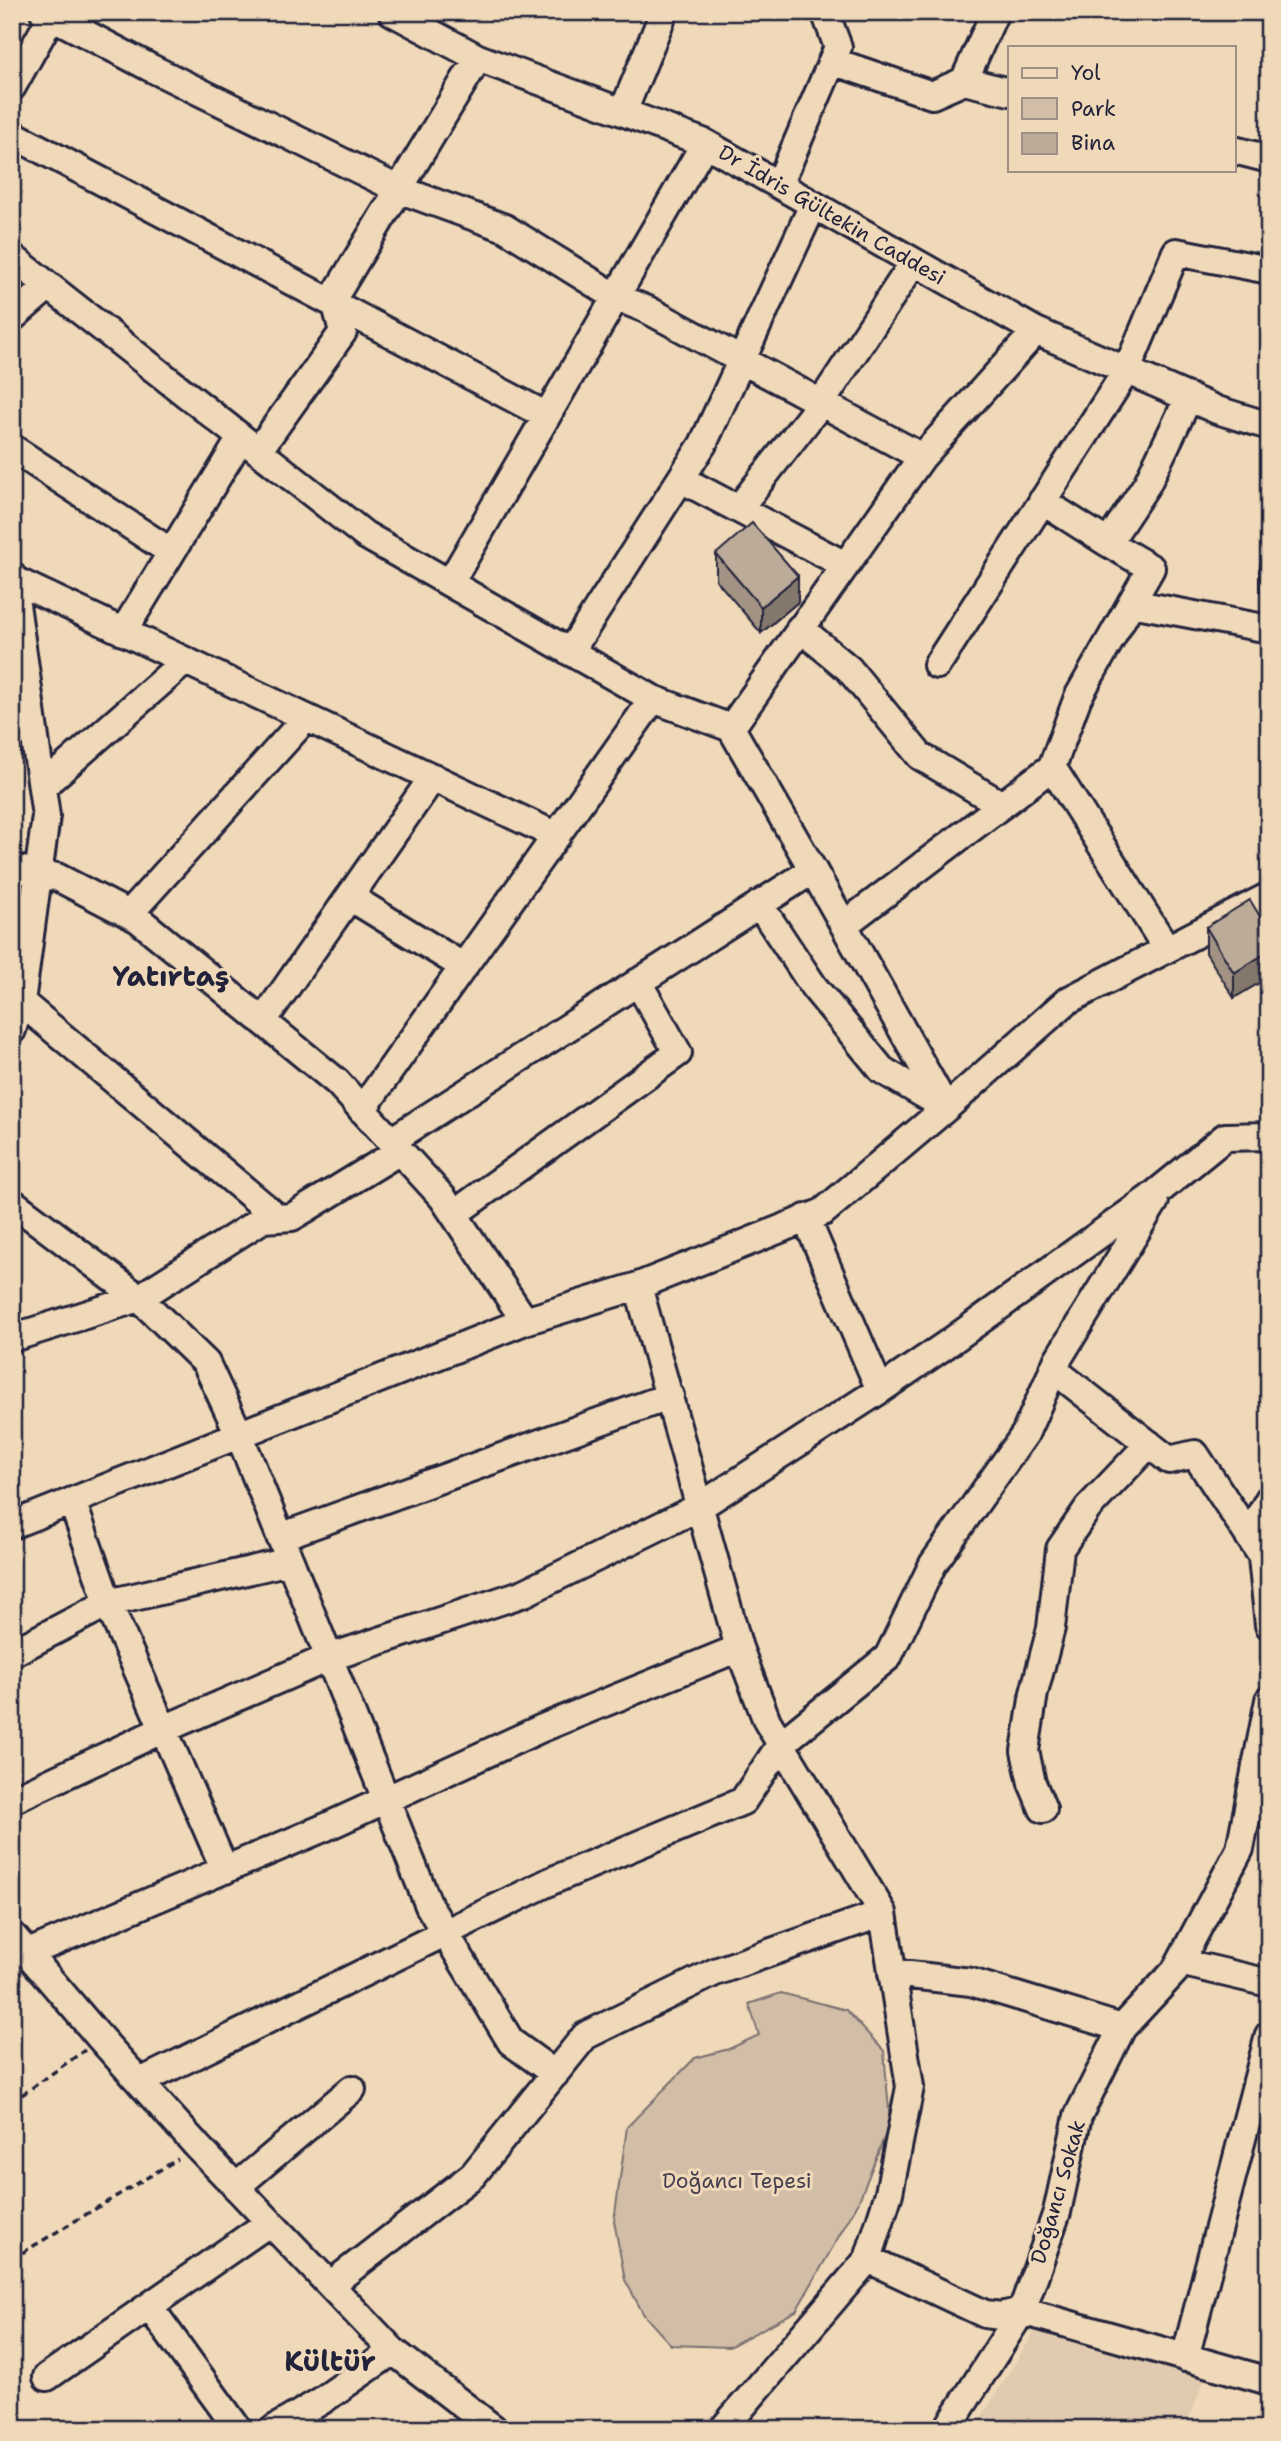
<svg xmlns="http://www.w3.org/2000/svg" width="1281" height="2441" font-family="'Shantell Sans',sans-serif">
  <rect width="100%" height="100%" fill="#f0d9b9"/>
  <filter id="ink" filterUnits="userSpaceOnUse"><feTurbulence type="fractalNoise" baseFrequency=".0143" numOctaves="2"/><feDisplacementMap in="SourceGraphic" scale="14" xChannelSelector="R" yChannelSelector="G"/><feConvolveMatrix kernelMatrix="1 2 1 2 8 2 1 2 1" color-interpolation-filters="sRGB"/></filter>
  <g filter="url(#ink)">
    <!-- built -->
    <path fill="#e1cbb0" d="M 1037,2327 L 1206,2376 L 1185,2429 L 974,2429 Z"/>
    <!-- green -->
    <path fill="#d2bea7" stroke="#7a7071" stroke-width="2" d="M 781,1993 L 846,2010 L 884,2051 L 890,2123 L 858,2203 L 796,2311 L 729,2347 L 671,2345 L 644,2315 L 625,2280 L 614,2221 L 627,2127 L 695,2058 L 729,2049 L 759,2035 L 749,2004 Z"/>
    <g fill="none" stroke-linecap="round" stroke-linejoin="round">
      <defs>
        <path id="minor" d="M 44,12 L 149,67 L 398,189 L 505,228 L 616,297 L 648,310 L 922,457
          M 392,12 L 478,58 L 705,143 L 1036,331 L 1217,410 L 1269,426
          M 995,12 L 964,81 L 1010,92
          M 832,61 L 932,95 L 964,81
          M 12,87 L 54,12
          M 623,112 L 664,12
          M 12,134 L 547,416
          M 1234,150 L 1269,159
          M 779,185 L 838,47 L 825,12
          M 12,257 L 365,535 L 653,699 L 731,728 L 813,870 L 946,1108
          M 12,318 L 49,286
          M 12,448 L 171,552
          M 258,451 L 343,332 L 334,297 L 478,58
          M 681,479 L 845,565
          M 1042,501 L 1108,543
          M 739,508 L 821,403 L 914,262
          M 12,576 L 46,816 L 21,1002 L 12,1030
          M 14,580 L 557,836
          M 450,583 L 705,143
          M 1131,603 L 1269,629
          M 800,628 L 849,669 L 920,756 L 1002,805
          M 123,632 L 241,438
          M 570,652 L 703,444 L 813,205
          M 937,665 L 1127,370 L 1176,252 L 1269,270
          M 731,728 L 922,457 L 1036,331
          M 42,787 L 185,661
          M 12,868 L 57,877 L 138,919 L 337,1082 L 443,1198 L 525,1321
          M 350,897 L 464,967
          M 759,904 L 814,987 L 882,1070 L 945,1107
          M 129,914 L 306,718
          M 844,925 L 1052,767
          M 1167,949 L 1052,767 L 1078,697 L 1151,568 L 1108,543 L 1147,484 L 1189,397
          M 21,1002 L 278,1218
          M 263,1021 L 433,777
          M 362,1110 L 653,699
          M 391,1141 L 813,870
          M 12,1202 L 139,1298 L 206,1363 L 239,1434 L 429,1906 L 511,2042 L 555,2074
          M 454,1214 L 678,1053 L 638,982
          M 806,1218 L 880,1390
          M 638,1286 L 739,1648 L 767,1721 L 883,1913 L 910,2087 L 889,2193 L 868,2259 L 723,2429
          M 12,1338 L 139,1298 L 263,1219 L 292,1217 L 400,1151
          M 1053,1369 L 1169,1460 L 1195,1454 L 1262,1556
          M 1269,1499 L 1258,1519 L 1269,1625
          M 72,1501 L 108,1603 L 225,1870
          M 12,1525 L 525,1321 L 638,1286 L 823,1212 L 946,1108 L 1067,1001 L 1269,896
          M 280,1537 L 670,1396
          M 12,1653 L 108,1603 L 290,1561
          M 12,1800 L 164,1729 L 328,1658 L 524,1593 L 699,1507 L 880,1390 L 950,1342 L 1150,1198 L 1225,1137 L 1269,1136
          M 1043,1809 L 1032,1783 L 1025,1751 L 1034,1693 L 1051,1628 L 1060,1549 L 1088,1508 L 1149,1444
          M 12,1935 L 101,2039 L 198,2147 L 393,2351 L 494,2429
          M 28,1953 L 326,1827 L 540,1729 L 739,1648
          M 1180,1962 L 1269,1983
          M 892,1973 L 971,1982 L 1122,2028
          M 140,2082 L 551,1881 L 743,1801 L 781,1744 L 888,1657 L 933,1564 L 1025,1434 L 1058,1359 L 1155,1201
          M 236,2187 L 352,2089
          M 868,2259 L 985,2314 L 1001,2316 L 1022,2311 L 1057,2212 L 1078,2116 L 1122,2028 L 1175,1971 L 1240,1849 L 1269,1700
          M 330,2285 L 473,2175 L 585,2036 L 715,1972 L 883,1913
          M 149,2306 L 238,2429
          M 1185,2358 L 1269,2035
          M 47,2377 L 270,2222
          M 274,2429 L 321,2401 L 393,2351
          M 947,2429 L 1022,2311 L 1269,2381"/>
      </defs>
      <!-- minor casing -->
      <use href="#minor" stroke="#22223b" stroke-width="32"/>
      <!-- path -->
      <path stroke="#22223b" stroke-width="3.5" stroke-dasharray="7 5" stroke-linecap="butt" d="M 12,2102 L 85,2050
        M 12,2259 L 178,2159"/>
      <!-- minor -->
      <use href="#minor" stroke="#f0d9b9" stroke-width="26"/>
    </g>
    <!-- wall -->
    <path fill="#a39384" stroke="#22223b" stroke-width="2" d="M 1269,536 L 1269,593 L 1259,591 L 1259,571 Z
      M 716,554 L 798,602 L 761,633 L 716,580 Z
      M 1206,927 L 1269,931 L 1269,977 L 1234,998 L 1206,953 Z"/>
    <!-- shaded-wall -->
    <path fill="#84786c" stroke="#22223b" stroke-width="2" d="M 798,576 L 798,602 L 761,633 L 761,607 Z
      M 1269,951 L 1269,977 L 1234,998 L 1234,973 Z"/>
    <!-- building -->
    <path fill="#bdab9a" stroke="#22223b" stroke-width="2" d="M 752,523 L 798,576 L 761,607 L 716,554 Z
      M 1269,536 L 1269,574 L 1259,571 Z
      M 1250,900 L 1269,931 L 1269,951 L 1234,973 L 1206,927 Z"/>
  </g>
  <g text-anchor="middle" stroke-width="6" stroke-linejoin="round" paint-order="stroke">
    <!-- street labels -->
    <g font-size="21" fill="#22223b" stroke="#f0d9b9">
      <text transform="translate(832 215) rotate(30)" y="7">Dr İdris Gültekin Caddesi</text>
      <text transform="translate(1058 2192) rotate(-74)" y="7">Doğancı Sokak</text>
    </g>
    <!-- park labels -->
    <g font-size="21" fill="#454151" stroke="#f0d9b9">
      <text x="737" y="2188">Doğancı Tepesi</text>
    </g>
    <!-- district labels -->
    <g font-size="28" font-weight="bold" fill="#22223b" stroke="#f0d9b9">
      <text x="171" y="986">Yatırtaş</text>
      <text x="330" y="2371">Kültür</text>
    </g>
  </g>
  <!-- margin -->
  <rect width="1281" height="2441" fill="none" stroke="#f0d9b9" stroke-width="42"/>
  <rect x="21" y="21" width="1239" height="2399" fill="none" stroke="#22223b" stroke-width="2.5" filter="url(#ink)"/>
  <!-- legend -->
  <rect x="1008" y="46" width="228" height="126" fill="#f0d9b9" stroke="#9e9087" stroke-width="2"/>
  <rect x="1022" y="68" width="35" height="10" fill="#f0d9b9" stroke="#9e9087" stroke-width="2"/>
  <text x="1071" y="80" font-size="21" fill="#22223b">Yol</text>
  <rect x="1022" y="98" width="35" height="21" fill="#d2bea7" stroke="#9e9087" stroke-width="2"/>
  <text x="1071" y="116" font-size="21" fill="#22223b">Park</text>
  <rect x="1022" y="133" width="35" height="21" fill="#bdab9a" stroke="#9e9087" stroke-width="2"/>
  <text x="1071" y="150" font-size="21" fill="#22223b">Bina</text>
</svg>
